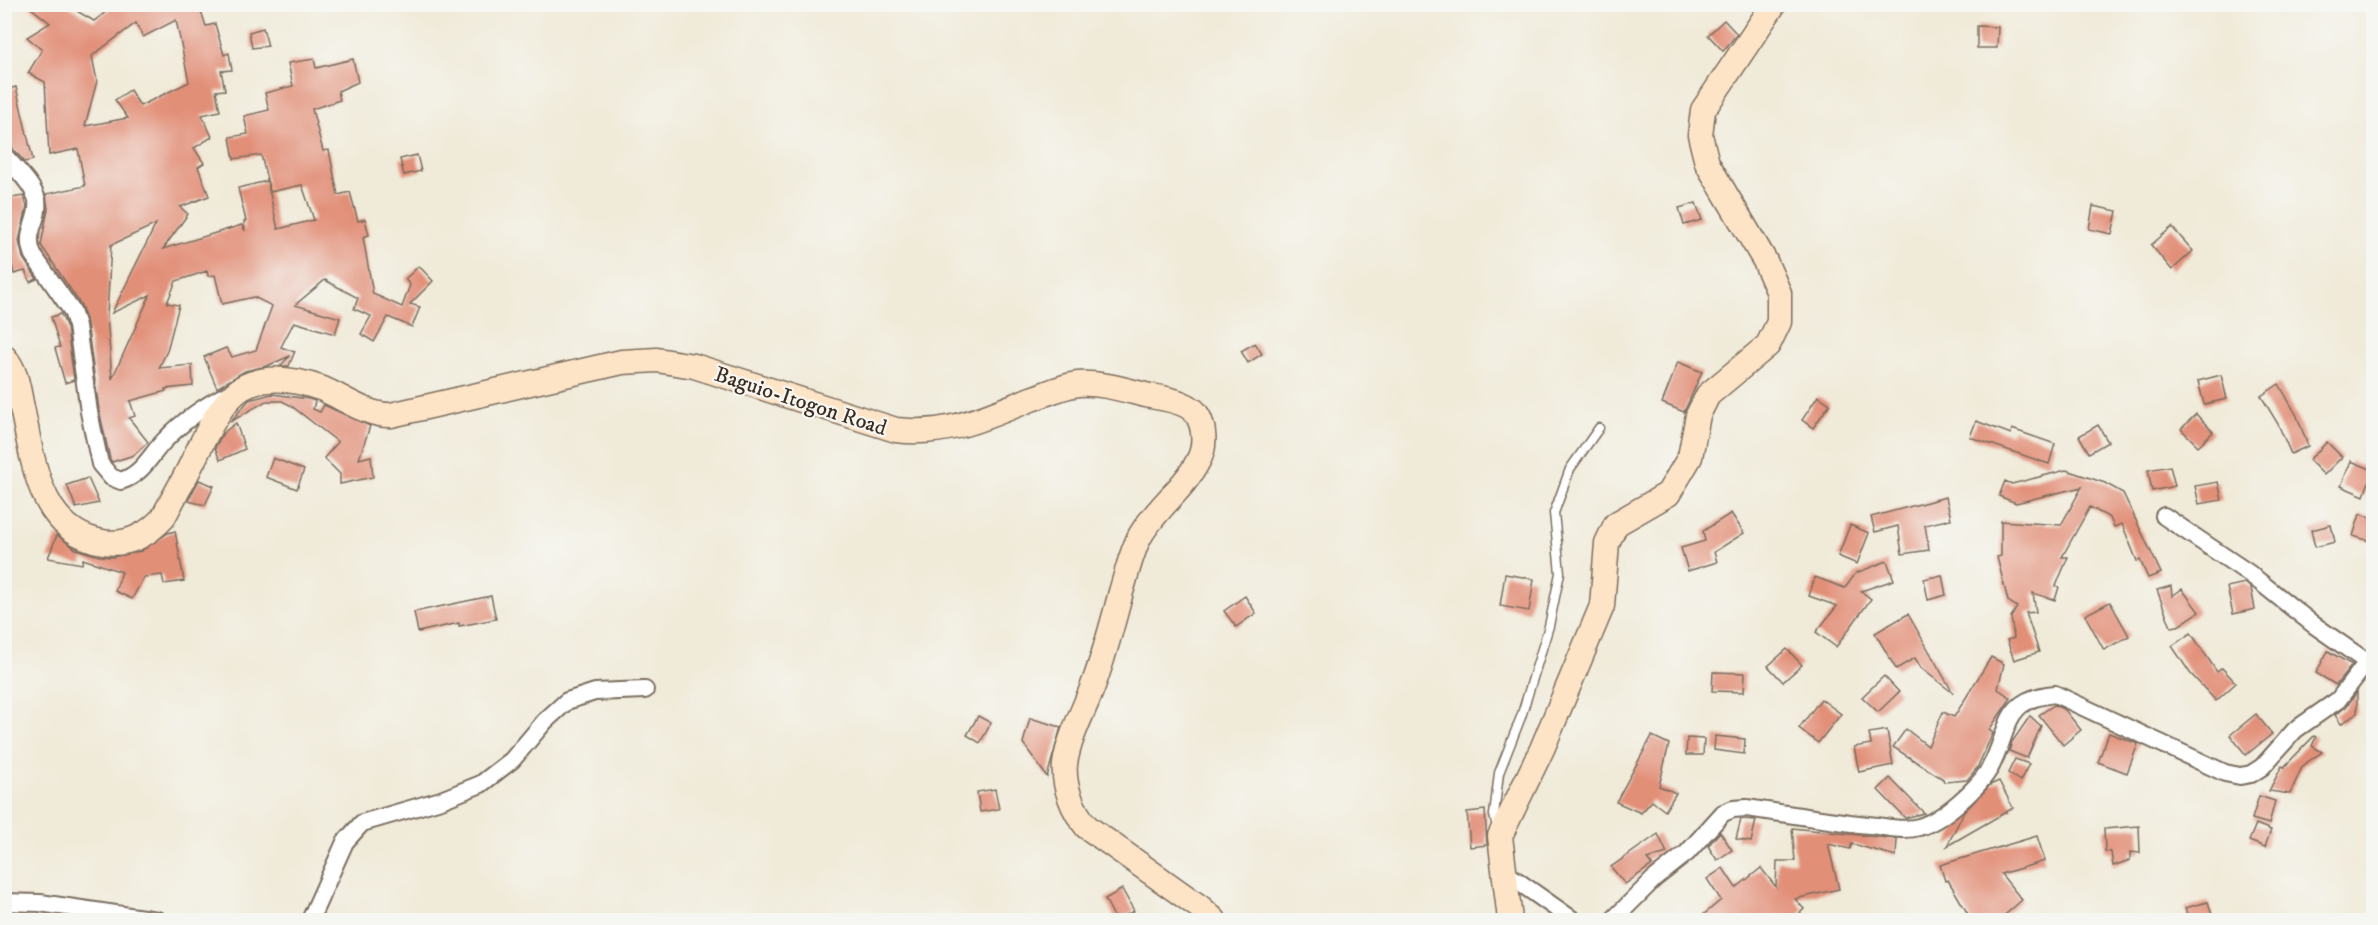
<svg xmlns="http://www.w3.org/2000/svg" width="2378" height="925" viewBox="0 0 2378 925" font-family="'IM FELL DW Pica',serif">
<rect width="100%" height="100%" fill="#f6f6f2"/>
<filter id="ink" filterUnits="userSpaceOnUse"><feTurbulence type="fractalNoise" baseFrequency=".0167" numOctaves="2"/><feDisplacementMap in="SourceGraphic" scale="12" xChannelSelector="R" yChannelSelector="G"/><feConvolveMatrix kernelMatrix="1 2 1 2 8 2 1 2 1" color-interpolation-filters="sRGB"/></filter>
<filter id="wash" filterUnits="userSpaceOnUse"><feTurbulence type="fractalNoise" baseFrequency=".008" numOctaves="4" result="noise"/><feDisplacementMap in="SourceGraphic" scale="24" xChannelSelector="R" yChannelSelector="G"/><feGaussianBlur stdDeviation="1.35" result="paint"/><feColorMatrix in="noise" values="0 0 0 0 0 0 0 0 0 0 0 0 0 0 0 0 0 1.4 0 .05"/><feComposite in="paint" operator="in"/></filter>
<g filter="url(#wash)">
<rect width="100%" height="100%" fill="#f0ead8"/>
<g id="blocks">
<g fill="#e28f78" fill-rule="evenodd">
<path d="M26 4H65L94 21 116 4H207L200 8 206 26 215 24 224 55 229 53 232 70 221 71 225 90 216 91 220 111 202 115 212 137 194 148 204 163 198 167 209 196 180 207 188 214 163 249 242 225 245 231 244 221H246L238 188 267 181 278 229 314 220 302 185 270 192 261 155 234 159 230 137 248 134 244 116 269 110 265 93 293 86 288 63 314 59 316 68 353 59 358 82 338 91 340 100 312 109 323 151 329 150 338 195 350 192 358 221 365 219 369 235 363 237 373 294 402 307 410 285 405 279 419 266 433 281 410 304 420 307 412 327 388 317 374 342 361 334 371 316 354 309 358 298 325 280 295 305 340 318 335 334 294 322 281 347 294 352 295 351 289 366H280L290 356 267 366 245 371 217 388 204 357 226 348 232 357 256 350 272 306 254 297 222 304 215 275 208 276 207 271 176 281 167 303 179 305 167 351 159 368 192 365 193 386 165 389 166 391 130 401 135 416 129 418 148 442 134 455 112 462 110 459 99 410 87 323 81 305 41 245 48 209 46 194 85 186 78 149 49 155 45 82 28 73 42 50 27 37 50 23ZM176 20 189 82 140 106 130 90 115 100 128 118 85 126 97 81 92 56 136 23 143 37ZM156 224 112 313 150 295 112 379 107 315 111 245Z"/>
<path d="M1724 20 1737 34 1723 51 1708 35Z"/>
<path d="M1977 26 1998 27 1997 48H1977Z"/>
<path d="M263 28 268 46 252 48 249 32Z"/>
<path d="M16 87 33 160 25 162 13 149 4 115V90Z"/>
<path d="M417 155 421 171 404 175 400 159Z"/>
<path d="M24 196 27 207 19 241 23 258 37 279 30 282 25 271 14 274 9 254 4 255V199Z"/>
<path d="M1696 203 1702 220 1684 225 1679 208Z"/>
<path d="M2093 206 2117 211 2112 234 2089 229Z"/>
<path d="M2172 227 2193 251 2172 270 2151 245Z"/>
<path d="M61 314 67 328 74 380 65 383 55 348 60 347 51 317Z"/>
<path d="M1255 343 1262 354 1248 363 1241 351Z"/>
<path d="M1678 362 1702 372 1684 412 1662 403Z"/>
<path d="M2221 375 2227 399 2204 404 2198 381Z"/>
<path d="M2279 384 2297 416 2308 446 2291 454 2278 424 2261 396Z"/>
<path d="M272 394 309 399 315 401 313 409 320 412 324 405 370 426 359 459 371 456 373 477 340 484V474L324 458 338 442 290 405 282 401H266L230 422 249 400Z"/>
<path d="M1818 396 1830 404 1813 428 1802 420Z"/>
<path d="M2196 414 2213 432 2198 446 2181 429Z"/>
<path d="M1976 421 2011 434 2012 429 2055 444 2049 464 1970 437Z"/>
<path d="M236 423 245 449 220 460 215 448 223 433Z"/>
<path d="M2098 425 2108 442 2089 453 2079 436Z"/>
<path d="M2327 442 2342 457 2324 475 2309 460Z"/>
<path d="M273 458 304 470 297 489 266 477Z"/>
<path d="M2351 461 2373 470 2364 496 2341 486Z"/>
<path d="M2170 466 2175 486 2152 491 2148 470Z"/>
<path d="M2066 470 2105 483 2123 493 2161 573 2148 578 2140 560 2137 561 2122 524 2114 527 2110 518 2090 507 2062 557H2068L2056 586 2059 587 2055 600 2033 593 2036 612 2026 613 2039 652 2014 660 2007 640 2014 638 2011 617 2017 607 2008 601 1997 557 2001 556V521L2061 525 2082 487 2016 503 1999 496 2005 481 2012 484Z"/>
<path d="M88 478 99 503 76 508 67 485Z"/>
<path d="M199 480 214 486 205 505 188 501Z"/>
<path d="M2218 482 2222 500 2199 504 2195 486Z"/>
<path d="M1946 497 1951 519 1925 525 1929 550 1902 554 1898 526 1875 532 1871 517Z"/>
<path d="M1731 513 1744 533 1714 552 1717 562 1688 571 1681 548 1705 541 1703 531Z"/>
<path d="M2360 514 2373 518V542L2353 536Z"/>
<path d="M1850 525 1869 533 1857 564 1838 556Z"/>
<path d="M2331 525 2335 542 2315 547 2311 530Z"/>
<path d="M175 531 184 581 164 584 162 575 144 577 132 599 115 591 122 572 83 559 82 564 48 558 57 535 76 549 99 556 113 557 141 551 168 533Z"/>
<path d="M1887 561 1894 580 1861 591 1871 599 1836 647 1816 632 1837 606 1809 596 1815 577 1845 588 1856 573Z"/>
<path d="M1505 574 1534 579 1529 611 1500 606Z"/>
<path d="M1942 575 1946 595 1928 600 1924 579Z"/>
<path d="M2245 583 2251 588 2255 609 2233 614 2227 587Z"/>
<path d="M2171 586 2172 596 2182 589 2199 612 2178 626 2171 627 2157 590Z"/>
<path d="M491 596 496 619 459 626V623L418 632 414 612Z"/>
<path d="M1245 596 1256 613 1236 627 1224 611Z"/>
<path d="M2110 602 2129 636 2104 650 2085 615Z"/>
<path d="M1908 614 1953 693 1921 668 1915 658 1896 669 1875 633Z"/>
<path d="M2191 633 2217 672 2222 668 2236 683 2216 701 2190 673 2172 646Z"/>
<path d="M1787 649 1802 665 1783 682 1768 666Z"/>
<path d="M2328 651 2352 665 2336 685 2316 673Z"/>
<path d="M1991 657 2004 664 1998 689 2011 698 1989 730 1993 733 1977 768 1967 780 1944 782 1943 779 1893 747 1906 729 1928 746 1943 712 1954 717Z"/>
<path d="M1713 672 1745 673 1744 692 1712 691Z"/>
<path d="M1884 676 1899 692 1878 712 1862 697Z"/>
<path d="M2357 692V713L2341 724 2335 715 2346 707Z"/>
<path d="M1821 699 1841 714 1818 743 1799 728Z"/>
<path d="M2054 705 2065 710 2081 730 2063 745 2039 715Z"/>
<path d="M2256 714 2272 734 2246 755 2230 735Z"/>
<path d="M978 716 991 723 980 743 967 735Z"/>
<path d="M2030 716 2041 726 2027 758 2009 751 2012 742Z"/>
<path d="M1030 718 1061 727 1047 777 1023 743Z"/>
<path d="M1887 730 1893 765 1859 772 1854 747 1871 744 1869 733Z"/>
<path d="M2109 733 2138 744 2127 773 2098 762Z"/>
<path d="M1652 736 1669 744 1659 786 1676 793 1665 811 1652 801 1641 813 1616 802Z"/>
<path d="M1715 736 1745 739 1744 754 1714 750Z"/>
<path d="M2314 736 2316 737 2312 746 2322 752 2303 765 2290 794 2269 791 2282 766 2284 767Z"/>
<path d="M1687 738 1704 739 1703 755H1686Z"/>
<path d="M2015 759 2029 764 2020 781 2008 773Z"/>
<path d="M1890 778 1924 813 1905 818 1878 790Z"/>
<path d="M1999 781 2013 808 1947 846 1964 812 1990 785Z"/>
<path d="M995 789 999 809 980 812 977 792Z"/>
<path d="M2259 796 2275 801 2269 824 2252 819Z"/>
<path d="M1485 810 1487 845 1470 847 1467 812Z"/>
<path d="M1741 819 1756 820 1751 842 1736 839Z"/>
<path d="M2256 824 2271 830 2265 847 2249 841Z"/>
<path d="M2139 826 2140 853 2130 852V860L2113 866 2111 852 2105 851 2104 829Z"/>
<path d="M1792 828 1897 839 1896 856 1852 844 1850 849 1828 844 1839 889 1795 899 1804 909 1792 921H1696L1721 900 1707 879 1723 868 1736 888 1761 868 1776 887 1777 861H1795Z"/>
<path d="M1720 832 1732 850 1717 860 1708 846Z"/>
<path d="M1658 834 1667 853 1647 859 1652 865 1625 884 1611 867Z"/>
<path d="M2037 836 2045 861 2001 874 2022 900 1998 921H1972L1948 880 1945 881 1940 865Z"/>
<path d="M1122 889 1134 911 1116 920 1105 899Z"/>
<path d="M2208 902 2214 921H2189L2185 908Z"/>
</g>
</g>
</g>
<g filter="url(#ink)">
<use href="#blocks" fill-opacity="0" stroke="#7a6d5f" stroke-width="1.5"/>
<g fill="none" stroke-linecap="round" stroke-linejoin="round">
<defs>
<path id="lane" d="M1497 827 1494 815 1499 773 1521 717 1549 626 1560 573 1554 513 1570 469 1599 428"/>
<g id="street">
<path d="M4 155C14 167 33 184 37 200 40 221 23 232 33 255L72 311 77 326 89 412 100 464 111 477 121 481C143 474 150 455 165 440 184 420 206 405 230 393"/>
<path d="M2164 516 2250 574 2314 625 2367 662"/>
<path d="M1503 871 1573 920"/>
<path d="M4 902 40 903 157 920"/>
<path d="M310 920 345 842 362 823 441 800 481 784 512 760 545 721 567 701 595 692 645 690"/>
<path d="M1613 920 1654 879 1687 853 1723 813 1733 809 1746 808C1790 814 1833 822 1878 826 1890 828 1906 831 1919 827 1942 821 1980 787 1991 766 2011 728 2002 699 2055 694L2225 773 2240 776 2251 774 2262 767 2295 730 2338 700 2367 662 2374 659"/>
</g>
<g id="secondary">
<path d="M4 357C16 370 18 387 21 403 33 456 37 531 103 542 127 546 147 535 163 518 172 500 183 482 191 465 203 441 219 402 242 388 266 374 298 380 323 389 344 398 368 416 391 415L622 362 657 360 694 366 896 430C947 436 984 418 1031 399 1046 394 1062 386 1078 384 1101 382 1128 391 1150 396 1164 398 1187 402 1196 413 1205 426 1206 447 1198 461 1184 489 1156 508 1140 536 1131 553 1127 573 1121 592 1113 622 1105 653 1094 683 1085 709 1069 736 1065 764 1063 786 1073 811 1087 827L1201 908 1214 920"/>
<path d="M1510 920 1500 836 1542 749 1602 606 1607 543 1616 524 1668 494 1690 457 1698 415 1708 395 1768 345 1779 322V293L1765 261 1707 163 1700 135 1703 110 1774 4"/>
</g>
</defs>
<use href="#lane" stroke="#7a6d5f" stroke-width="11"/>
<use href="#street" stroke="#7a6d5f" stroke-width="20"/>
<use href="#secondary" stroke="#7a6d5f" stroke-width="27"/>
<use href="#lane" stroke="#fff" stroke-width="8"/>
<use href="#street" stroke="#fff" stroke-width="16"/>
<use href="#secondary" stroke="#fee4c6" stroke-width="24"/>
</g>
</g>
<g text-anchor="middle" stroke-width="4.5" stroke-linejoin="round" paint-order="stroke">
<g font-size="22" fill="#3b2a1e" stroke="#f6f6f2">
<text transform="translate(801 400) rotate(18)" y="8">Baguio-Itogon Road</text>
</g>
</g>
<rect width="2378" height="925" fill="none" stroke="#f6f6f2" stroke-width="24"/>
</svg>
